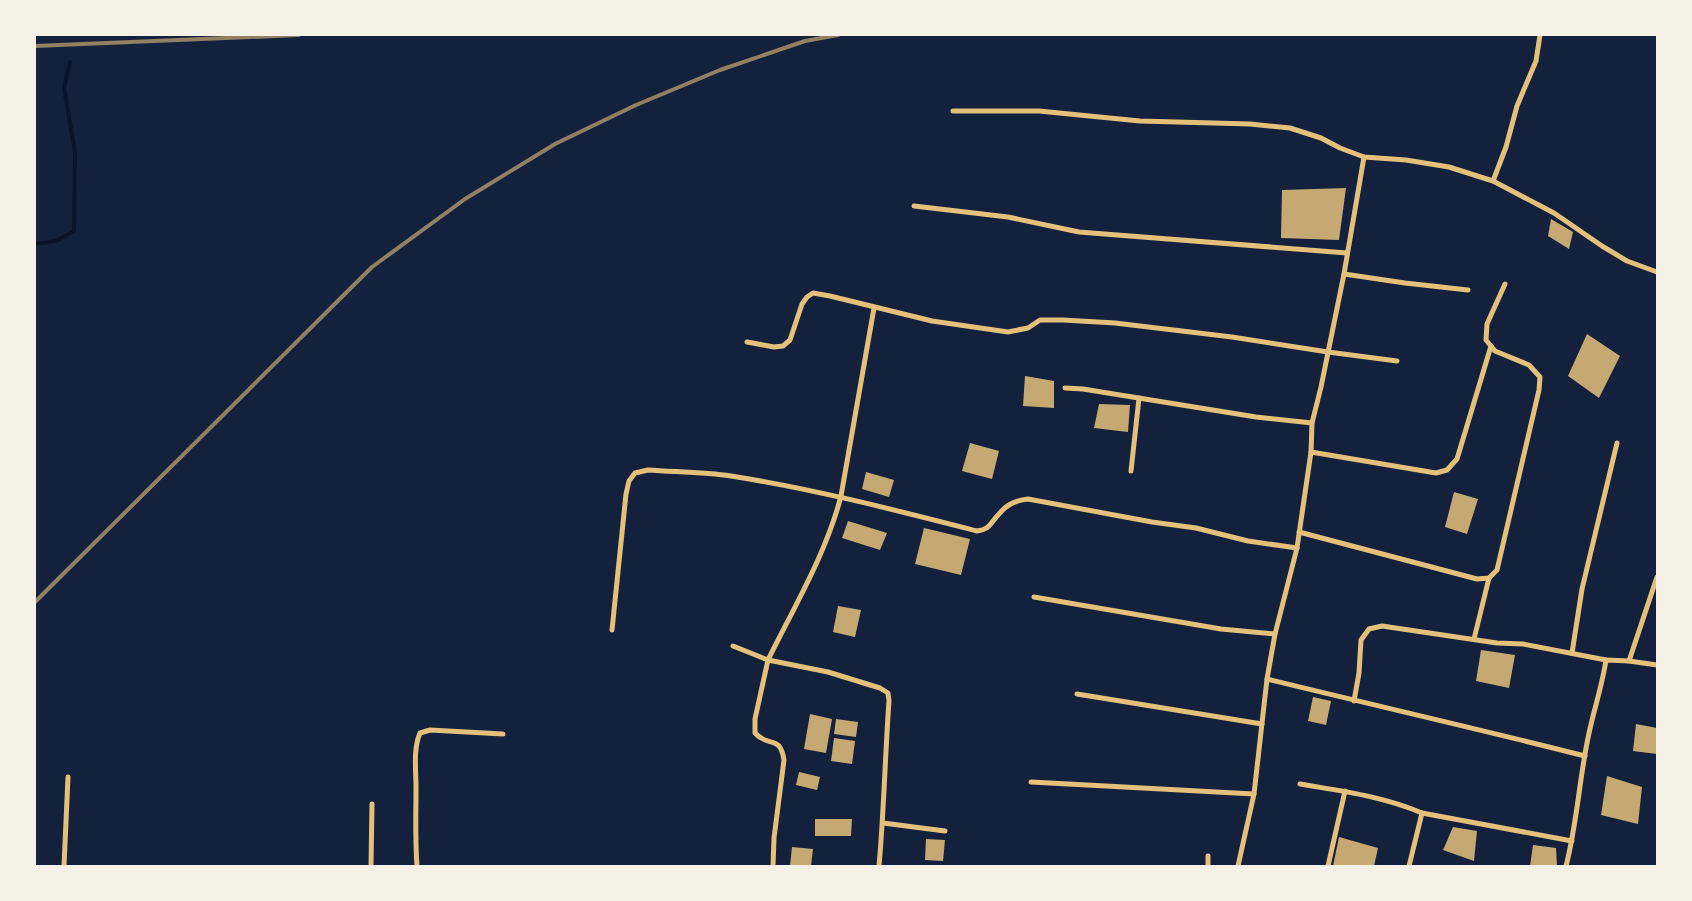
<svg xmlns="http://www.w3.org/2000/svg" width="1692" height="901" viewBox="0 0 1692 901" font-family="Lato,sans-serif">
<rect width="100%" height="100%" fill="#14213d"/>
<g fill="none" stroke-linecap="round" stroke-linejoin="round">
<path stroke="#0b132b" stroke-width="4" d="M35 244 56 241 74 231 75 152 64 88 70 62"/>
</g>
<g fill="#c6a872">
<path d="M1346 188 1339 240 1281 238 1282 190Z"/>
<path d="M1551 219 1573 232 1569 249 1548 236Z"/>
<path d="M1587 334 1620 356 1599 398 1568 376Z"/>
<path d="M1025 376 1054 381V408L1023 406Z"/>
<path d="M1099 404 1130 405 1128 432 1094 428Z"/>
<path d="M970 443 999 451 992 479 962 471Z"/>
<path d="M866 472 894 480 889 497 862 489Z"/>
<path d="M1454 492 1478 499 1467 534 1445 527Z"/>
<path d="M848 521 887 533 880 550 842 538Z"/>
<path d="M924 528 970 539 961 575 915 564Z"/>
<path d="M838 606 861 610 855 637 833 632Z"/>
<path d="M1481 650 1515 655 1509 688 1476 681Z"/>
<path d="M1313 697 1331 701 1326 725 1308 721Z"/>
<path d="M810 714 832 719 826 753 804 749Z"/>
<path d="M836 719 858 722 856 737 834 734Z"/>
<path d="M1636 724 1657 728V754L1633 751Z"/>
<path d="M834 738 855 741 852 764 831 761Z"/>
<path d="M799 772 820 777 817 790 796 785Z"/>
<path d="M1607 776 1642 787 1638 824 1601 815Z"/>
<path d="M815 819H852L851 836H815Z"/>
<path d="M1453 827 1477 831 1474 861 1443 850Z"/>
<path d="M1339 837 1378 848 1374 866H1333Z"/>
<path d="M926 839 945 840 943 861 925 860Z"/>
<path d="M1533 845 1556 848 1557 866H1530Z"/>
<path d="M792 847 813 849 811 866H790Z"/>
</g>
<g fill="none" stroke-linecap="round" stroke-linejoin="round">
<g stroke="#e5c07b" stroke-width="5">
<path d="M953 111H1039L1140 121 1250 124 1290 128 1321 138 1340 148 1364 157 1406 160 1449 167 1493 181 1554 213 1602 246 1627 261 1657 272"/>
<path d="M1493 181 1506 147 1517 106 1536 61 1540 35"/>
<path d="M914 206 1008 217 1079 232 1347 253"/>
<path d="M1344 274 1405 283 1468 290"/>
<path d="M747 342 774 347 783 346 790 340 802 304 807 297 813 293 830 296 932 321 1008 332 1028 328 1040 320H1063L1115 323 1232 337 1328 352 1397 361"/>
<path d="M1065 388 1083 389 1256 417 1312 423"/>
<path d="M1311 452 1436 473 1447 470 1457 459 1491 346"/>
<path d="M1131 471 1139 398"/>
<path d="M1299 532 1477 579 1489 578 1497 570 1539 390 1540 377 1529 365 1495 351 1486 340 1487 324 1505 284"/>
<path d="M1657 577 1629 661 1657 665"/>
<path d="M1034 597 1221 629 1275 634"/>
<path d="M612 630 626 494 629 481 635 473 648 470C675 472 704 472 731 476 814 489 895 510 977 531 991 529 990 523 999 514 1006 505 1017 500 1028 499L1152 522 1196 528 1248 541 1297 548"/>
<path d="M1474 639 1489 578"/>
<path d="M733 646 768 660C794 607 826 554 841 496L874 308"/>
<path d="M1572 653 1582 589 1617 443"/>
<path d="M1267 679C1373 705 1479 729 1585 756"/>
<path d="M1077 694 1262 724"/>
<path d="M1354 701 1359 673 1361 640 1369 629 1382 626 1497 643 1523 644 1606 660"/>
<path d="M1031 782 1254 794"/>
<path d="M1300 784C1341 791 1382 796 1422 813L1409 866"/>
<path d="M1422 813 1572 841"/>
<path d="M883 823 945 831"/>
<path d="M64 866 68 777"/>
<path d="M371 866 372 804"/>
<path d="M417 866C415 840 416 814 416 787 416 770 413 749 420 733L430 730 503 734"/>
<path d="M773 866 774 838 784 760C780 734 768 748 755 733V719L768 660 828 672 880 688 888 693 889 701C885 756 884 811 879 866"/>
<path d="M1208 866V856"/>
<path d="M1238 866 1254 794 1267 679 1275 634 1297 548 1311 452 1312 423 1321 387 1344 274 1364 157"/>
<path d="M1328 866 1345 791"/>
<path d="M1566 866C1577 824 1579 781 1588 738 1593 712 1602 687 1606 660L1629 661"/>
</g>
<g stroke="#918062" stroke-width="4">
<path d="M35 46 299 35"/>
<path d="M35 602 372 267 465 199 555 144 636 105 720 70 805 41 838 35"/>
</g>
</g>
<rect width="1692" height="901" fill="none" stroke="#f6f1e7" stroke-width="72"/>
</svg>
